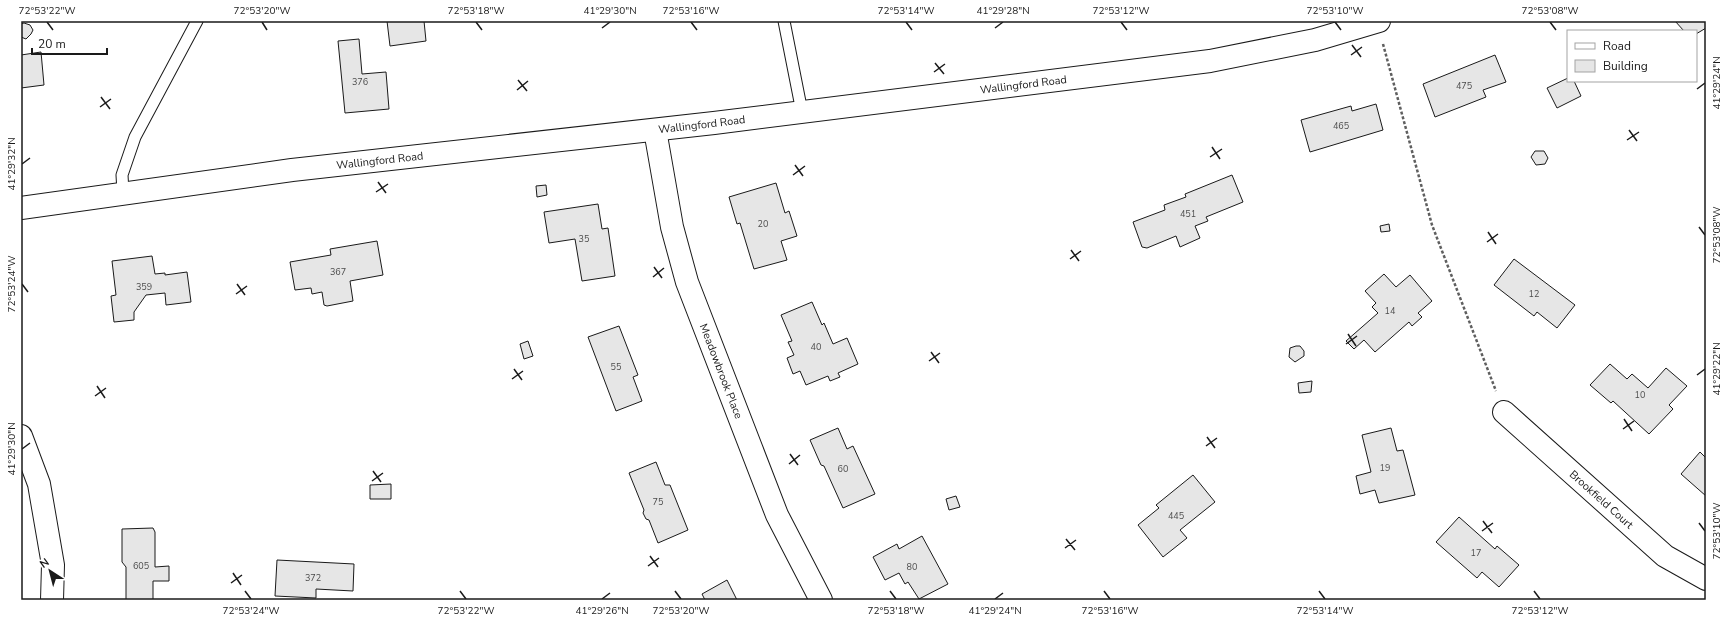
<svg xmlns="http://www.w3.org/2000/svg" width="1727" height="621" viewBox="0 0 1727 621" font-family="'Nunito Sans',sans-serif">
<rect width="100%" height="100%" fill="#fff"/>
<g fill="#e6e6e6" stroke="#1a1a1a">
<path d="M387 21H424L426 41 390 46Z"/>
<path d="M1675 21H1706V28L1696 34V31H1684Z"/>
<path d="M24 23 30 25 33 30 31 34 26 39 21 37V24Z"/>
<path d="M359 39 362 74 386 72 389 109 345 113 338 41Z"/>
<path d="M41 52 44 85 21 88V55Z"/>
<path d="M1495 55 1506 82 1483 90 1486 97 1435 117 1423 84Z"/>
<path d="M1568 78V81H1574L1581 96 1557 108 1547 88Z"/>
<path d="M1376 104 1383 130 1310 152 1301 120 1351 106 1352 111Z"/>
<path d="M1535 151H1544L1548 158 1545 164 1536 165 1531 157Z"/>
<path d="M1232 175 1243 202 1206 217 1208 221 1195 226 1200 238 1180 247 1176 236 1147 248 1142 247 1133 222 1165 210 1164 205 1186 197 1185 194Z"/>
<path d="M776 183 785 213 789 211 797 236 781 241 787 260 754 269 740 223 737 224 729 197Z"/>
<path d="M546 185 547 195 537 197 536 186Z"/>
<path d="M598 204 602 229 608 228 615 276 582 281 575 239 549 243 544 212Z"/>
<path d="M1389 224 1390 231 1381 232 1380 226Z"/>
<path d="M377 241 383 275 350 281 353 301 327 306 324 305 322 292 312 294 311 288 295 290 290 262 331 255 330 249Z"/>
<path d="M152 256 155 274 165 273V275L187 272 191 302 166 305 165 293 146 295 134 312V320L114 322 111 296 116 295 112 261Z"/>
<path d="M1514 259 1575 305 1557 328 1537 312 1534 316 1494 285Z"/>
<path d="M1384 274 1396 287 1410 275 1432 301 1418 313 1422 317 1412 326 1409 322 1375 352 1364 340 1354 349 1346 341 1378 313 1372 307 1376 303 1365 291Z"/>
<path d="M812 302 822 325 824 323 833 344 847 338 858 364 838 373 840 377 830 381 828 376 806 385 800 371 793 374 787 358 794 355 788 342 792 341 781 315Z"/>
<path d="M619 326 638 375 633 377 642 401 616 411 588 337Z"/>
<path d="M528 341 533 356 524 359 520 344Z"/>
<path d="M1296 346H1300L1304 351V356L1295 362 1289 357 1290 348Z"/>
<path d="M1610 364 1627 379 1632 374 1648 388 1666 368 1687 386 1669 405 1673 409 1649 434 1613 401 1611 403 1590 385Z"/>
<path d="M1312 381 1311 392 1299 393 1298 383Z"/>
<path d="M838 428 847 449 853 446 875 494 843 508 824 466 821 465 810 440Z"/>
<path d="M1391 428 1397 451 1403 450 1415 495 1379 503 1375 490 1360 494 1356 476 1371 472 1362 435Z"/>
<path d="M1700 452 1706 458V496L1681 474Z"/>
<path d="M656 462 665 485H670L688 530 658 543 649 520 646 519 643 513 644 510 629 473Z"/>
<path d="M1193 475 1215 502 1180 530 1187 538 1163 557 1138 525 1159 508 1156 505Z"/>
<path d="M391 484V499H370V485Z"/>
<path d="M956 496 960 507 949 510 946 499Z"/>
<path d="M1459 517 1495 549 1497 546 1519 565 1499 587 1482 572 1477 578 1436 542Z"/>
<path d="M153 528 155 532V567L169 566V581H153V600H126V567L122 562V529Z"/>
<path d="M922 536 948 584 919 599 908 582 905 584 899 573 885 580 873 557 897 544 899 549Z"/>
<path d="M277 560 354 564 353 591 316 589V598L275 596Z"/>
<path d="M727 580 737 600H705L702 594Z"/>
</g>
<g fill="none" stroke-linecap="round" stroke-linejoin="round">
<defs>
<g id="service">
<path d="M784 21 802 112"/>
<path d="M123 192 122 175 135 137 197 21"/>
</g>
<g id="minor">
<path id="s1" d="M655 130 672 227 687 282 777 515 821 600"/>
<path id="s2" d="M1504 412 1665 556 1706 579"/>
<path d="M21 436 39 484 53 565 52 600"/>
</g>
<g id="tertiary">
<path id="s3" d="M21 208 292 170 714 123 1210 61 1315 40 1379 21"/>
</g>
</defs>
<use href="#service" stroke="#1a1a1a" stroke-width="13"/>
<use href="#minor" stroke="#1a1a1a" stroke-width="24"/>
<use href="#tertiary" stroke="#1a1a1a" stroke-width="24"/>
<path stroke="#5f5f5f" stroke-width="2.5" stroke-dasharray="3 2" stroke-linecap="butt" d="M1383 44 1432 225 1496 391"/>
<use href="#service" stroke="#fff" stroke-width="11"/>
<use href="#minor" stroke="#fff" stroke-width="22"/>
<use href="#tertiary" stroke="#fff" stroke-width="22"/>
</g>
<path fill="none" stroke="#1a1a1a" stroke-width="1.5" d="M47 22 53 30M262 22 267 30M476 22 482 30M691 22 697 30M906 22 912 30M1121 22 1127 30M1335 22 1341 30M1550 22 1556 30M602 28 610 22M995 28 1003 22M1352 45 1361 57M1351 55 1362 47M935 63 944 74M934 72 945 64M518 80 527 91M1697 89 1705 83M517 90 528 81M101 97 110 109M100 107 111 99M1629 130 1637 141M1627 140 1639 132M1212 147 1220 159M1210 157 1222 149M22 164 30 158M795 165 803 176M793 175 805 166M378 182 386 193M376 192 388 184M1699 227 1705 235M1488 232 1496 244M1487 242 1498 234M1071 250 1079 261M1070 259 1081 251M654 267 662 278M653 277 664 268M22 284 28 292M237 284 245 295M236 294 247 286M1348 334 1356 346M1346 344 1357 336M931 352 939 363M929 361 940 353M514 369 522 380M1697 375 1705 369M512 379 523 371M97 386 105 398M95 396 106 388M1624 419 1632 431M1623 429 1634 421M1207 437 1215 448M1206 446 1217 438M22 449 30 443M790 454 798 465M789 464 800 455M373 471 381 482M372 481 383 473M1483 521 1492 533M1699 523 1705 531M1482 531 1493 523M1066 539 1075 550M1065 548 1076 540M650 556 658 567M648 566 659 558M233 573 241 585M231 583 242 575M245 591 251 599M460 591 466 599M675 591 681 599M890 591 896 599M1104 591 1110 599M1319 591 1325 599M1534 591 1540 599M602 599 610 593M995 599 1003 593"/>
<g text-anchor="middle" stroke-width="3" stroke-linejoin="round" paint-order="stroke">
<g font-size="9" fill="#4d4d4d">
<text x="360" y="85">376</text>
<text x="1464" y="89">475</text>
<text x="1341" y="129">465</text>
<text x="1188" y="217">451</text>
<text x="763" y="227">20</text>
<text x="584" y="242">35</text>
<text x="338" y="275">367</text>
<text x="144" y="290">359</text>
<text x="1534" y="297">12</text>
<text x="1390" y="314">14</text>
<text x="816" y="350">40</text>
<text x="616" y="370">55</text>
<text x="1640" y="398">10</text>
<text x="1385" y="471">19</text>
<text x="843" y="472">60</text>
<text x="658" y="505">75</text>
<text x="1176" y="519">445</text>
<text x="1476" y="556">17</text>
<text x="141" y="569">605</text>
<text x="912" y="570">80</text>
<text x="313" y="581">372</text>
</g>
<g font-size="11" fill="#1a1a1a" stroke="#fff">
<text dy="4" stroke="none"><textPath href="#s3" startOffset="1010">Wallingford Road</textPath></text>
<text dy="4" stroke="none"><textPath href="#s3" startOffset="686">Wallingford Road</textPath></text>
<text dy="4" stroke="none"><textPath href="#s3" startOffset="362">Wallingford Road</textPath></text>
<text dy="4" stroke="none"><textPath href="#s1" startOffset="251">Meadowbrook Place</textPath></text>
<text dy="4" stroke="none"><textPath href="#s2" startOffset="131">Brookfield Court</textPath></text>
</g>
</g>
<rect width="1727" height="621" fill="none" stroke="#ffffff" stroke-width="44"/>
<rect x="1567" y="30" width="130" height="52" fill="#ffffff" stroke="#a3a3a3"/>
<rect x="1575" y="43" width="20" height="6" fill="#ffffff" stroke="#a3a3a3"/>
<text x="1603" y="50" font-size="12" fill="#1a1a1a">Road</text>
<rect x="1575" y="60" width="20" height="12" fill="#e6e6e6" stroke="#a3a3a3"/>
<text x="1603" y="70" font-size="12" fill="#1a1a1a">Building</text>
<g transform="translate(50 571) rotate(324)" stroke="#ffffff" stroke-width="3" paint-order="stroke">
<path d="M0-3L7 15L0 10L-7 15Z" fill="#1a1a1a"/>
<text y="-6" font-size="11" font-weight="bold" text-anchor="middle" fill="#1a1a1a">N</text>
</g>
<path d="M32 48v6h75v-6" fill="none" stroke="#1a1a1a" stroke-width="2"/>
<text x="38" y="48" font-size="12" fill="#1a1a1a" stroke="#ffffff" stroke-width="3" paint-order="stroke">20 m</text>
<rect x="22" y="22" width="1683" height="577" fill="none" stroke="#1a1a1a" stroke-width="1.5"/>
<g font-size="10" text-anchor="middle" fill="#1a1a1a">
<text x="47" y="14">72°53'22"W</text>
<text x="262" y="14">72°53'20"W</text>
<text x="476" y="14">72°53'18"W</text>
<text x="610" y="14">41°29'30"N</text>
<text x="691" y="14">72°53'16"W</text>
<text x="906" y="14">72°53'14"W</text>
<text x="1003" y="14">41°29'28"N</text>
<text x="1121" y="14">72°53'12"W</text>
<text x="1335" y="14">72°53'10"W</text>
<text x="1550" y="14">72°53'08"W</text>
<text transform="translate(1716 83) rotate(-90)" y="4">41°29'24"N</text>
<text transform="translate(11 164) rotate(-90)" y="4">41°29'32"N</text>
<text transform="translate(1716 235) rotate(-90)" y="4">72°53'08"W</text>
<text transform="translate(11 284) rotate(-90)" y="4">72°53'24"W</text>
<text transform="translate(1716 369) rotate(-90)" y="4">41°29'22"N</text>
<text transform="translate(11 449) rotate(-90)" y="4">41°29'30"N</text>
<text transform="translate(1716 531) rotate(-90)" y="4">72°53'10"W</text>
<text x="251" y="614">72°53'24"W</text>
<text x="466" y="614">72°53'22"W</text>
<text x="602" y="614">41°29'26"N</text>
<text x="681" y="614">72°53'20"W</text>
<text x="896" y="614">72°53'18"W</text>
<text x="995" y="614">41°29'24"N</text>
<text x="1110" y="614">72°53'16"W</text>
<text x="1325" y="614">72°53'14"W</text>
<text x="1540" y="614">72°53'12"W</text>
</g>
</svg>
